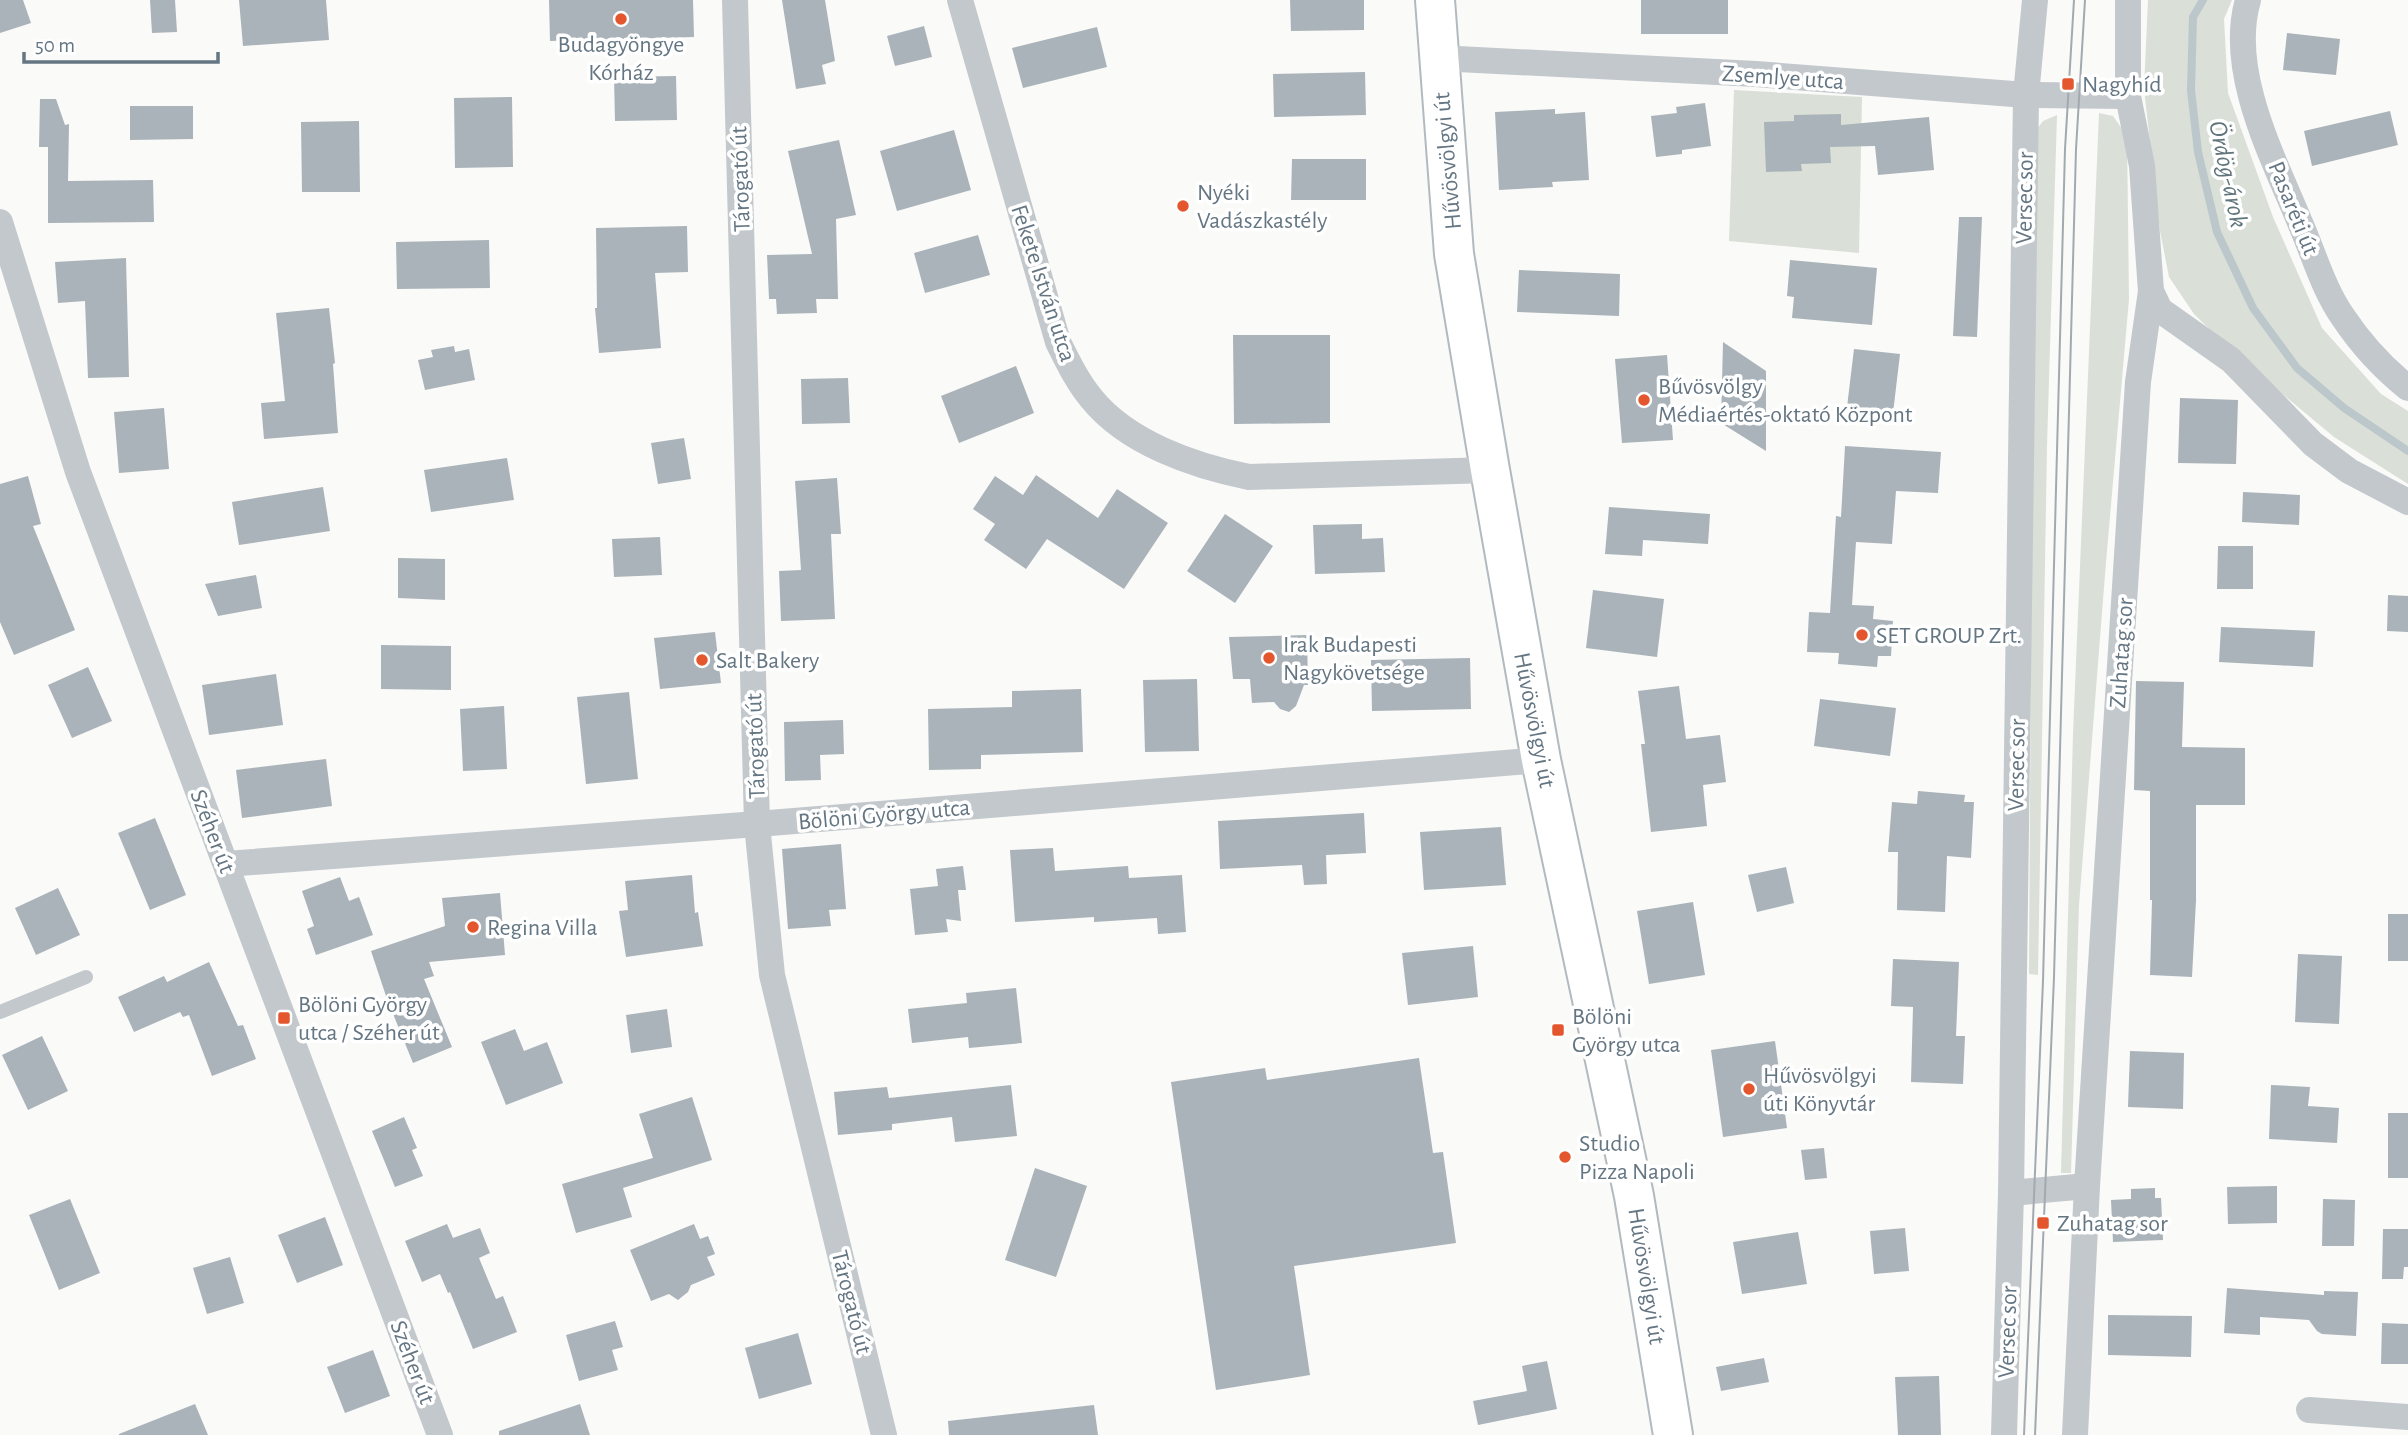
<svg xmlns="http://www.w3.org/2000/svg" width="2408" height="1435" viewBox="0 0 2408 1435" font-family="'Alegreya Sans',sans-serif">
<rect width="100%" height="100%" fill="#fafaf8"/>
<g fill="#dadfd7">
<path d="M2148 0H2232L2224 19 2228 93 2273 217 2322 328 2381 394 2408 411V484L2334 437 2239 358 2194 314 2169 277 2160 231 2144 89Z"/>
<path d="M1734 90 1862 97 1859 253 1729 241Z"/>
<path d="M2099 113 2113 116 2127 136 2129 299 2106 562 2079 905 2071 1173H2061L2073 734Z"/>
<path d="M2057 115 2047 446 2038 975 2029 974 2034 133 2043 121Z"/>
</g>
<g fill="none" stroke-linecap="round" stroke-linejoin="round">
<path stroke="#bbc7cb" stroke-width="8" d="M2203 0 2193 17 2191 90 2198 152 2217 232 2253 308 2297 368 2344 408 2408 451"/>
</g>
<g fill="#aab3b9">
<path d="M0 0H23L31 23 0 33Z"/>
<path d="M150 0H175L177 32 152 33Z"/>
<path d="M239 0H326L329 40 243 46Z"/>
<path d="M549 0H693L694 37 550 41Z"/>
<path d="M782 0H825L835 61 822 65 826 84 796 89Z"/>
<path d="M1290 0H1364V30L1291 31Z"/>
<rect x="1641" y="0" width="87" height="34"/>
<path d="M924 26 932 57 895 66 887 36Z"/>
<path d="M1097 27 1107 67 1023 88 1012 48Z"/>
<path d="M2287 33 2340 39 2336 75 2283 70Z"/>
<path d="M1365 72 1366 115 1274 117 1273 74Z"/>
<path d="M676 76 677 120 615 121 614 77Z"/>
<path d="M512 97 513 167 455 168 454 98Z"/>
<path d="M40 99H56L65 125 69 124 68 181 153 180 154 222 48 223V147H39Z"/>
<path d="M1705 103 1711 146 1682 150V154L1656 157 1651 116 1677 113 1676 107Z"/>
<path d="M130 106H193V139L130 140Z"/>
<path d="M1555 109V114L1585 112 1589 180 1552 182 1553 187 1499 190 1495 112Z"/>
<path d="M2390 111 2398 145 2312 166 2304 131Z"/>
<path d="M1841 114V125L1929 117 1934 170 1878 175 1875 146 1830 147 1831 163 1801 164 1802 171 1766 172 1764 122 1794 121V115Z"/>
<path d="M359 121 360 192H302L301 122Z"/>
<path d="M954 130 971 190 897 211 880 151Z"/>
<path d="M839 140 856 215 836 219 838 299H816L817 313 777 314 776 299H769L767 255 812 254 788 151Z"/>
<path d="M1292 159H1366V200H1291Z"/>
<path d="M1959 217H1982L1977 337 1953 336Z"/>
<path d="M687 226 688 272 655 273 661 348 599 353 595 308H597L596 228Z"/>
<path d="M978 235 990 275 925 293 914 253Z"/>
<path d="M489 240 490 288 397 289 396 242Z"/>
<path d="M126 258 129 377 88 378 85 301 58 303 55 262Z"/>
<path d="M1790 260 1877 268 1872 325 1792 318 1794 297 1787 296Z"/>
<path d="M1519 270 1620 274 1619 316 1517 312Z"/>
<path d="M329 308 335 363 333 364 338 433 264 439 261 403 285 401 276 313Z"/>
<path d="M1233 335H1330V423L1234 424Z"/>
<path d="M1723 342 1766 371V451L1721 423Z"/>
<path d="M454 346 455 352 469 349 475 380 425 390 418 360 433 357 431 350Z"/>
<path d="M1854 349 1900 354 1893 413 1847 407Z"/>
<path d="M1667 355 1673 440 1622 443 1615 359Z"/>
<path d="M1016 366 1034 413 959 443 941 396Z"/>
<path d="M848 378 850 423 802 424 801 379Z"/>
<path d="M2180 398 2238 400 2236 464 2178 463Z"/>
<path d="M164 408 169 469 119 473 114 412Z"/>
<path d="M684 438 691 479 658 484 651 443Z"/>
<path d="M1845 446 1941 452 1938 493 1896 491 1892 544 1856 542 1852 605 1874 606 1873 619 1893 621 1891 656H1878L1877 667 1838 664 1839 653 1807 652 1809 612 1830 613 1836 516 1841 517Z"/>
<path d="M507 458 514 500 431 512 424 470Z"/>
<path d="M1036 475 1098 518 1117 489 1168 523 1124 589 1047 539 1026 569 984 540 995 524 973 509 995 476 1023 495Z"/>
<path d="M28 476 41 524 33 526 75 630 14 655 0 622V484Z"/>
<path d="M837 478 841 534H831L835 619 781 621 779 571 801 570 795 481Z"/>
<path d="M323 487 330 531 239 545 232 502Z"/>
<path d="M2243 492 2300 495 2299 525 2242 522Z"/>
<path d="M1609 507 1710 514 1708 544 1643 540 1642 556 1605 554Z"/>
<path d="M1225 514 1273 546 1235 603 1187 571Z"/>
<path d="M1362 524V539L1383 538 1385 572 1315 574 1313 525Z"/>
<path d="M660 537 662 575 614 577 612 539Z"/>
<path d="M2218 546H2253V589H2217Z"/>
<path d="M398 558 445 559V600L398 598Z"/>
<path d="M256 575 262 608 218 616 205 584Z"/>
<path d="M1593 590 1664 599 1657 657 1586 648Z"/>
<path d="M2388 595 2408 596V632L2387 631Z"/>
<path d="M2221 627 2315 631 2313 667 2219 662Z"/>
<path d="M715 632 721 683 660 689 654 638Z"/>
<path d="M1307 635 1308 685H1304L1296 706 1289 712 1280 709 1274 702 1252 703 1250 679H1233L1229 637Z"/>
<path d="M381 645 451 646V690L381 689Z"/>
<path d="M1470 658 1471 709 1372 711 1371 660Z"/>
<path d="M88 667 112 721 72 738 48 685Z"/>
<path d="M276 674 283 725 209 735 202 685Z"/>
<path d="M1197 679 1199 751 1145 752 1143 680Z"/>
<path d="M2136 681 2184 682 2182 747 2245 748V805H2196V900L2192 977 2150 975 2152 900H2150V791L2134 790Z"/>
<path d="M1679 686 1686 739 1720 735 1726 782 1703 785 1707 826 1651 832 1641 744H1645L1638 691Z"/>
<path d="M1081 689 1083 752 981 755V769L929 770 928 709 1012 707V691Z"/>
<path d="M629 692 638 779 586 784 577 697Z"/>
<path d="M1820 699 1896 708 1890 756 1814 746Z"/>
<path d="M504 706 507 769 463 771 460 709Z"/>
<path d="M843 720 844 754 820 755 821 780 785 781 784 722Z"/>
<path d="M326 759 332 806 242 818 236 770Z"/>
<path d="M1918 791 1965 795 1964 802H1974L1971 858 1947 856 1945 912 1897 910 1898 852H1888L1892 802 1917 804Z"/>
<path d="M1364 813 1366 853 1326 855 1327 884 1304 885 1302 865 1220 869 1218 821Z"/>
<path d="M155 818 186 895 150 910 118 833Z"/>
<path d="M1501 827 1506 885 1424 890 1420 832Z"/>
<path d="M841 844 846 909 829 910 831 926 788 929 782 849Z"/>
<path d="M1053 848 1055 871 1128 866 1129 878 1182 875 1186 932 1158 934 1157 918 1094 922V917L1015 922 1010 850Z"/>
<path d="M963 866 966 890H958L961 921 946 919 948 932 915 935 910 889 938 886 936 869Z"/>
<path d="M1786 867 1794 903 1757 912 1748 875Z"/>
<path d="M692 875 695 913 698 912 703 946 626 957 619 911 628 910 625 881Z"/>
<path d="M340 877 349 901 359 897 373 935 316 955 307 929 314 926 302 891Z"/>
<path d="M58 888 80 935 36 955 15 908Z"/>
<path d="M500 893 505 955 429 962 434 976 424 979 452 1047 413 1063 387 999 371 951 445 926 442 898Z"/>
<path d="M1693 902 1705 975 1649 984 1637 911Z"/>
<rect x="2388" y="914" width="20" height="47"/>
<path d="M1473 946 1478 997 1408 1005 1402 953Z"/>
<path d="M2298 954 2342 956 2339 1024 2295 1022Z"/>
<path d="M1893 959 1959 962 1956 1036H1965L1963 1084 1911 1082 1913 1007 1891 1006Z"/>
<path d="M209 962 238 1026 243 1025 256 1059 212 1076 189 1015 183 1017 180 1012 134 1032 118 997 164 976 167 982Z"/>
<path d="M1016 988 1022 1043 969 1048 968 1037 912 1043 908 1009 967 1003 966 993Z"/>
<path d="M667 1009 672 1047 631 1053 626 1015Z"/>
<path d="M515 1029 524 1051 547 1042 563 1083 506 1105 481 1042Z"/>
<path d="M42 1036 68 1091 28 1110 2 1055Z"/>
<path d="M1775 1041 1787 1128 1723 1137 1711 1050Z"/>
<path d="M2130 1051 2184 1053 2183 1109 2128 1107Z"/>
<path d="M1419 1058 1433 1153 1443 1152 1456 1243 1294 1266 1310 1375 1216 1390 1171 1082 1265 1068 1267 1080Z"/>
<path d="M1011 1085 1017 1136 955 1142 952 1117 892 1124V1130L838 1135 834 1092 887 1087 889 1098Z"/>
<path d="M2271 1085 2310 1087 2308 1106 2339 1108 2337 1143 2269 1139Z"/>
<path d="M692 1097 712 1160 623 1188 632 1217 576 1233 562 1184 653 1158 639 1114Z"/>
<rect x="2388" y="1113" width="20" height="65"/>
<path d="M404 1117 417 1148 412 1150 423 1176 395 1187 372 1131Z"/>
<path d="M1824 1148 1827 1178 1805 1180 1801 1150Z"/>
<path d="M1035 1168 1087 1186 1056 1277 1005 1260Z"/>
<path d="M2277 1186V1223L2228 1224 2227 1187Z"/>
<path d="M2155 1188V1198H2161L2163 1240 2113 1242 2111 1200 2131 1199V1189Z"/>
<path d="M70 1199 100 1273 59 1290 29 1215Z"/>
<path d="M2323 1199 2355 1200 2354 1246H2322Z"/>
<path d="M325 1217 343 1265 297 1283 278 1235Z"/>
<path d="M447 1224 453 1238 480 1228 490 1253 479 1258 496 1299 503 1296 517 1332 473 1349 450 1292 448 1293 440 1274 422 1282 405 1241Z"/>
<path d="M694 1224 700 1239 708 1236 715 1254 707 1257 715 1275 691 1285 688 1292 678 1300 669 1294 651 1301 630 1250Z"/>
<path d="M1905 1228 1909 1271 1874 1274 1870 1231Z"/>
<path d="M2383 1229H2408V1267H2404L2403 1279H2382Z"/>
<path d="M1798 1232 1807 1284 1742 1294 1733 1242Z"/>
<path d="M230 1257 244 1303 207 1314 193 1268Z"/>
<path d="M2227 1288 2324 1295V1291L2358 1292 2356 1336 2322 1334 2317 1331 2309 1320 2260 1317V1335L2224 1333Z"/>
<path d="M2108 1315 2192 1316 2191 1357 2108 1355Z"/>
<path d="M615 1321 623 1347 612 1350 618 1370 579 1381 566 1335Z"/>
<path d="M2382 1323 2408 1324V1364H2381Z"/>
<path d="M798 1333 812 1384 759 1399 745 1348Z"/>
<path d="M373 1350 390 1396 345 1413 327 1367Z"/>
<path d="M1764 1358 1769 1382 1721 1391 1716 1367Z"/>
<path d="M1547 1361 1557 1409 1478 1425 1473 1401 1527 1391 1522 1366Z"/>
<path d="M1939 1376 1941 1435H1898L1895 1377Z"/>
<path d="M195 1404 208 1435H119V1434Z"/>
<path d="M580 1404 590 1435H499V1431Z"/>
<path d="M1094 1405 1098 1435H949L948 1421Z"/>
</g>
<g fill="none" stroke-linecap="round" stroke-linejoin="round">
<defs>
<path id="secondary" d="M1435 0 1454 254 1490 470 1541 760 1634 1196 1673 1435"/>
</defs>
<use href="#secondary" stroke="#b3babf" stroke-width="42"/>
<path stroke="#c3c8cc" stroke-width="14" d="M0 1012 86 977"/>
<g stroke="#c3c8cc" stroke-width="26">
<path d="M735 0 757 824 772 975 884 1435"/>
<path d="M960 0 1058 342C1068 362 1077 381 1091 398 1127 443 1194 466 1249 477L1490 470"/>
<path d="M2248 0C2227 72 2274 159 2301 225 2314 255 2324 290 2343 317 2361 344 2383 368 2408 388"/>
<path d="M1438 58 1756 74 2026 95 2128 96"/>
<path d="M0 222 78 472 440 1435"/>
<path d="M2151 291 2160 310 2231 360 2313 444 2349 471 2408 502"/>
<path d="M226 864 757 824 1541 760"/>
<path d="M2011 1193 2087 1186"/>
<path d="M2309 1410 2408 1417"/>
<path d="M2004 1435 2011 1193 2026 95 2035 0"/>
<path d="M2075 1435 2087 1186 2138 382 2151 291 2142 166 2128 96V0"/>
</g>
<use href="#secondary" stroke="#fff" stroke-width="38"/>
<g stroke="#a2aab0" stroke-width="2">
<path d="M2024 1435 2043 981 2065 149 2074 0"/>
<path d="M2035 1435 2054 977 2076 149 2085 0"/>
</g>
</g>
<g fill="#e4572e" stroke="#fff" stroke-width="2.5">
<circle cx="621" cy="19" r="7"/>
<rect x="2061" y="77" width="14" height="14" rx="3.5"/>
<circle cx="1183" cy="206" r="7"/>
<circle cx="1644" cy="400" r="7"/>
<circle cx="1862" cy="635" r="7"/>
<circle cx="1269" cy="658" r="7"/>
<circle cx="702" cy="660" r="7"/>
<circle cx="473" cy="927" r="7"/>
<rect x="277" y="1011" width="14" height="14" rx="3.5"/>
<rect x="1551" y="1023" width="14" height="14" rx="3.5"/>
<circle cx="1749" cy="1089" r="7"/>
<circle cx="1565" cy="1157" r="7"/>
<rect x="2036" y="1216" width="14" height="14" rx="3.5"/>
</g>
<g text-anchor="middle" stroke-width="7" stroke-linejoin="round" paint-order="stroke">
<g font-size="24" fill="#657683" stroke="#fff" text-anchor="start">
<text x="621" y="52" text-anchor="middle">Budagyöngye<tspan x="621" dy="28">Kórház</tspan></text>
<text x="2082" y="92">Nagyhíd</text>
<text x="1197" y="200">Nyéki<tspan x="1197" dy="28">Vadászkastély</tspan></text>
<text x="1658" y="394">Bűvösvölgy<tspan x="1658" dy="28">Médiaértés-oktató Központ</tspan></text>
<text x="1876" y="643">SET GROUP Zrt.</text>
<text x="1283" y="652">Irak Budapesti<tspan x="1283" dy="28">Nagykövetsége</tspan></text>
<text x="716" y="668">Salt Bakery</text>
<text x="487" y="935">Regina Villa</text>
<text x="298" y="1012">Bölöni György<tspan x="298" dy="28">utca / Széher út</tspan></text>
<text x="1572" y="1024">Bölöni<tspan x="1572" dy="28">György utca</tspan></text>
<text x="1763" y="1083">Hűvösvölgyi<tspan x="1763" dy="28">úti Könyvtár</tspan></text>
<text x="1579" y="1151">Studio<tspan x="1579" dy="28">Pizza Napoli</tspan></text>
<text x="2057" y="1231">Zuhatag sor</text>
</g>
<g font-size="24" fill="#657683" stroke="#fff">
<text transform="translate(1783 77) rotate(4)" y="8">Zsemlye utca</text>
<text transform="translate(1447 161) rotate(-95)" y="8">Hűvösvölgyi út</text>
<text transform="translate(740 179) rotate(-92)" y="8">Tárogató út</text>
<text transform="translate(2024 198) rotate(-89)" y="8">Versec sor</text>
<text transform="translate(2294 208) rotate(68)" y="8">Pasaréti út</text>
<text transform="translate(1044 283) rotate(72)" y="8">Fekete István utca</text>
<text transform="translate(2121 653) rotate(-86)" y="8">Zuhatag sor</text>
<text transform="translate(1535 720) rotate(79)" y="8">Hűvösvölgyi út</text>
<text transform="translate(755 746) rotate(-92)" y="8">Tárogató út</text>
<text transform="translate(2016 765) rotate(-89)" y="8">Versec sor</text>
<text transform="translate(884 814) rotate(-5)" y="8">Bölöni György utca</text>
<text transform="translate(213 831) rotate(69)" y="8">Széher út</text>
<text transform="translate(1647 1276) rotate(81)" y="8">Hűvösvölgyi út</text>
<text transform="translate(852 1302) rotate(76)" y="8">Tárogató út</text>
<text transform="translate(2007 1332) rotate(-88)" y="8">Versec sor</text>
<text transform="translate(413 1362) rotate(69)" y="8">Széher út</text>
</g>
<g font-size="26" font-style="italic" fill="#60757c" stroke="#fff">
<text transform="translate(2229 174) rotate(78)" y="9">Ördög-árok</text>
</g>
</g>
<path d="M24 52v10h194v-10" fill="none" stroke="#657683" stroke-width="3.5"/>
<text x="35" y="52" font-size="21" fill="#657683" stroke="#ffffff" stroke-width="5" paint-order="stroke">50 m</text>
</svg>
